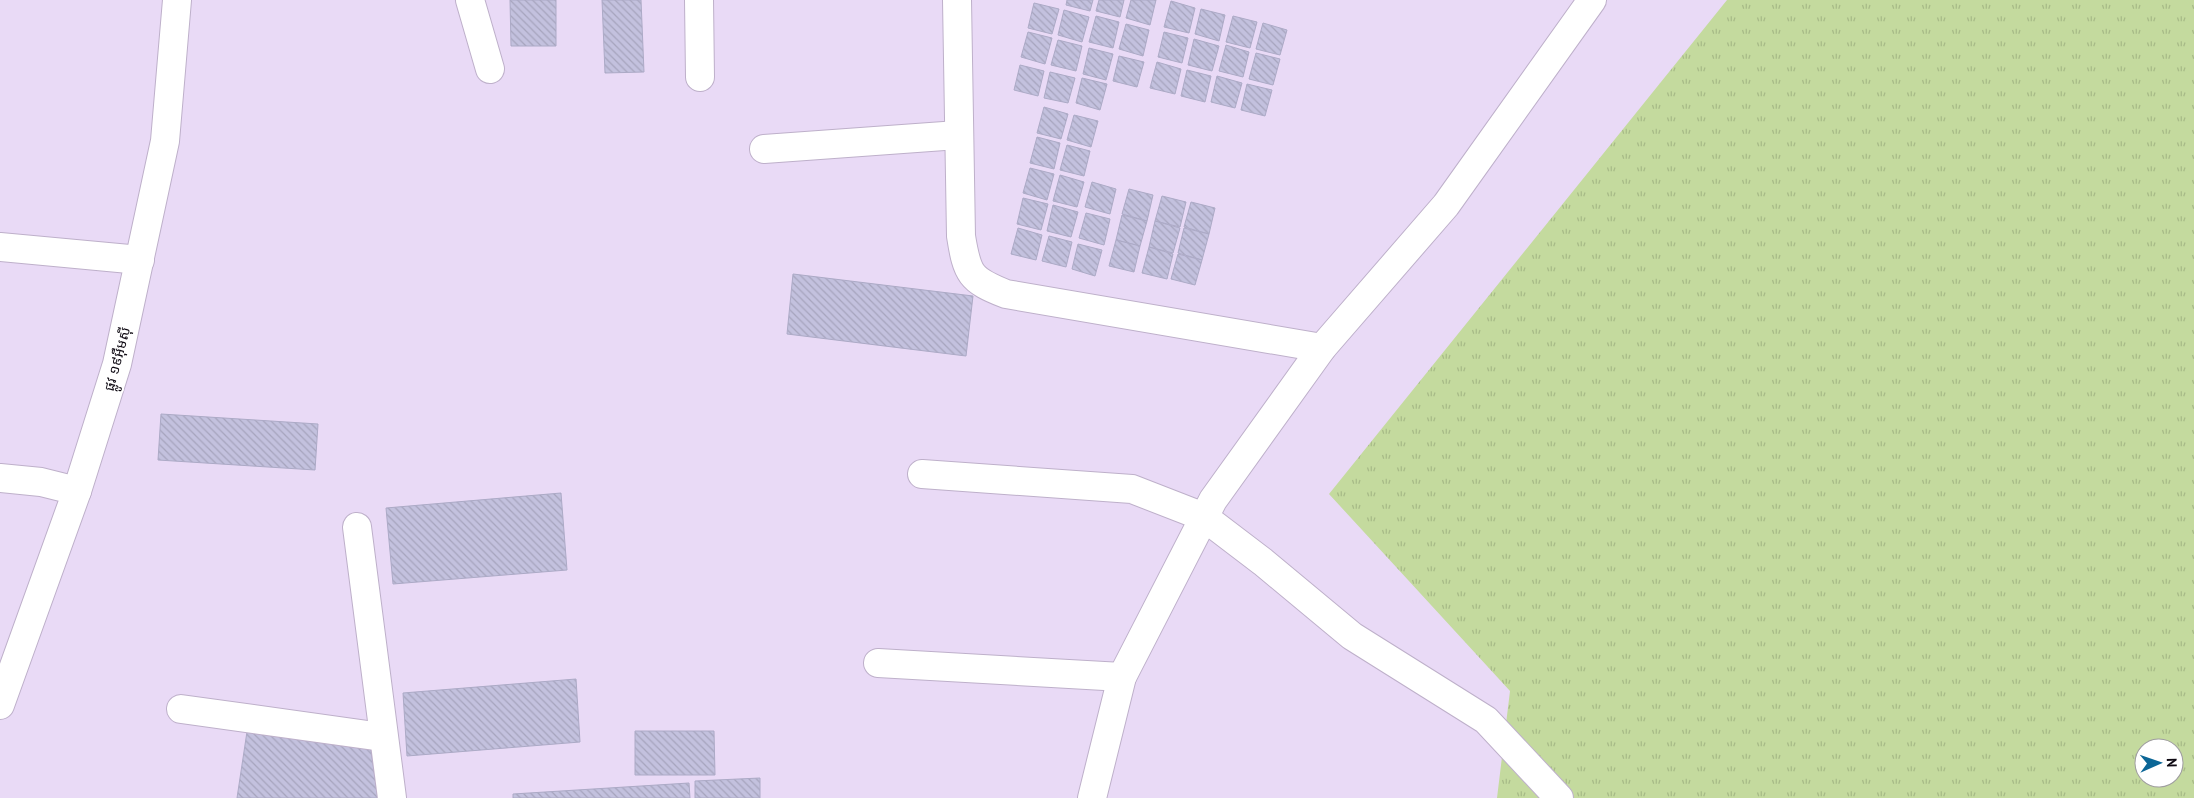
<svg xmlns="http://www.w3.org/2000/svg" width="2194" height="798" viewBox="0 0 2194 798" font-family="'PT Sans','Noto Sans Khmer',sans-serif">
<defs>
<pattern id="grass-tufts" width="24" height="20" patternUnits="userSpaceOnUse" patternTransform="scale(1.25)"><rect width="24" height="20" fill="#c4da9e"/><path d="M3 7l-1-3M5 7V3M7 7l1-3M15 17l-1-3M17 17v-4M19 17l1-3" fill="none" stroke="#a7ba87"/></pattern>
<pattern id="building-back-hatch" width="6" height="6" patternUnits="userSpaceOnUse" patternTransform="scale(1.25)"><rect width="6" height="6" fill="#c3c1de"/><path d="M-1 5l2 2M0 0l6 6M5-1l2 2" fill="none" stroke="#a6a4bd"/></pattern>
</defs>
<rect width="100%" height="100%" fill="#e9daf6"/>
<path fill="url(#grass-tufts)" fill-rule="evenodd" d="M1727 0H2194V798H1497L1510 691 1329 494ZM2144 748H2174V778H2144Z"/>
<g fill="url(#building-back-hatch)" stroke="#acaac6">
<path d="M510 0H556V46H511Z"/>
<path d="M602 0H641L644 72 605 73Z"/>
<path d="M1067 0H1093L1090 11 1066 5Z"/>
<path d="M1099 0H1124L1120 17 1096 11Z"/>
<path d="M1131 0H1156L1150 25 1126 18Z"/>
<path d="M1171 1 1195 8 1189 33 1164 27Z"/>
<path d="M1034 3 1059 9 1052 34 1028 28Z"/>
<path d="M1201 9 1225 15 1219 41 1195 34Z"/>
<path d="M1064 10 1089 17 1082 42 1058 35Z"/>
<path d="M1096 16 1119 22 1113 48 1089 42Z"/>
<path d="M1233 16 1257 22 1250 48 1226 42Z"/>
<path d="M1263 23 1287 30 1280 55 1256 49Z"/>
<path d="M1126 24 1149 30 1143 56 1119 49Z"/>
<path d="M1028 32 1052 38 1045 64 1021 57Z"/>
<path d="M1164 32 1188 38 1182 63 1158 57Z"/>
<path d="M1194 39 1219 46 1212 71 1188 65Z"/>
<path d="M1058 40 1082 46 1076 71 1051 65Z"/>
<path d="M1226 45 1249 52 1243 77 1219 71Z"/>
<path d="M1089 48 1113 54 1106 80 1083 74Z"/>
<path d="M1256 53 1280 59 1273 85 1249 79Z"/>
<path d="M1119 56 1144 62 1137 87 1113 81Z"/>
<path d="M1157 62 1181 69 1175 94 1150 88Z"/>
<path d="M1020 65 1044 71 1038 96 1014 90Z"/>
<path d="M1187 70 1211 76 1205 102 1181 96Z"/>
<path d="M1050 72 1075 78 1068 103 1044 98Z"/>
<path d="M1217 76 1242 83 1235 108 1211 102Z"/>
<path d="M1082 78 1107 84 1100 110 1076 103Z"/>
<path d="M1247 84 1272 90 1265 116 1241 110Z"/>
<path d="M1044 107 1068 114 1061 139 1037 133Z"/>
<path d="M1074 115 1098 121 1091 147 1067 140Z"/>
<path d="M1037 137 1060 143 1054 169 1030 163Z"/>
<path d="M1067 145 1090 151 1084 176 1060 170Z"/>
<path d="M1030 168 1054 174 1047 200 1023 193Z"/>
<path d="M1060 175 1084 182 1077 207 1053 201Z"/>
<path d="M1092 182 1116 189 1110 214 1085 207Z"/>
<path d="M1129 189 1153 195 1147 221 1122 214Z"/>
<path d="M1162 196 1186 202 1180 227 1155 221Z"/>
<path d="M1023 198 1048 204 1041 230 1017 224Z"/>
<path d="M1191 202 1215 208 1209 234 1184 227Z"/>
<path d="M1053 205 1078 212 1071 237 1047 231Z"/>
<path d="M1086 213 1110 219 1104 245 1079 238Z"/>
<path d="M1122 215 1147 221 1140 246 1116 240Z"/>
<path d="M1155 221 1180 228 1173 253 1149 247Z"/>
<path d="M1018 228 1042 235 1036 260 1011 254Z"/>
<path d="M1184 228 1209 234 1202 260 1178 253Z"/>
<path d="M1049 236 1072 242 1066 267 1042 261Z"/>
<path d="M1116 240 1140 246 1134 272 1109 266Z"/>
<path d="M1078 244 1102 250 1095 276 1072 269Z"/>
<path d="M1149 247 1173 254 1167 279 1142 273Z"/>
<path d="M1178 254 1202 260 1195 285 1171 279Z"/>
<path d="M793 274 973 296 966 356 787 334Z"/>
<path d="M161 414 318 424 315 470 158 460Z"/>
<path d="M561 493 567 570 393 584 386 508Z"/>
<path d="M576 679 580 742 407 756 403 693Z"/>
<path d="M248 725 370 744 378 798H237Z"/>
<path d="M635 731H714L715 775H635Z"/>
<path d="M760 778V798H695V781Z"/>
<path d="M689 783 690 798H513V794Z"/>
</g>
<g fill="none" stroke-linecap="round" stroke-linejoin="round">
<defs>
<g id="minor">
<path d="M470 0 490 69"/>
<path d="M699 0 700 77"/>
<path d="M957 0 961 236C967 274 970 280 1006 294L1322 348"/>
<path d="M764 149 958 135"/>
<path d="M0 247 140 260"/>
<path d="M922 474 1132 489 1204 517 1263 562 1352 636 1486 720 1559 798"/>
<path d="M0 478 41 482 77 491"/>
<path d="M357 527 392 798"/>
<path d="M878 663 1122 677"/>
<path d="M0 705 77 491 117 364 165 141 177 0"/>
<path d="M181 709 382 737"/>
<path d="M1092 798 1122 677 1213 500 1322 348 1446 205 1592 0"/>
</g>
</defs>
<use href="#minor" stroke="#beb0ca" stroke-width="30"/>
<use href="#minor" stroke="#fff" stroke-width="28"/>
</g>
<g text-anchor="middle" stroke-width="4" stroke-linejoin="round" paint-order="stroke">
<g font-size="14" fill="#0e0912" stroke="#fff">
<text transform="translate(117 359) rotate(-75)" y="5">ផ្លូវ ១៩អ៊ឹមស៊ី</text>
</g>
</g>
<g transform="translate(2159 763) rotate(88)"><circle r="24" fill="#ffffff" stroke="#9f9da0"/>
<path d="M0-4L9 19L0 12L-9 19Z" fill="#0b6696"/>
<text y="-8" font-size="14" font-weight="bold" text-anchor="middle" fill="#0e0912">N</text>
</g>
</svg>
